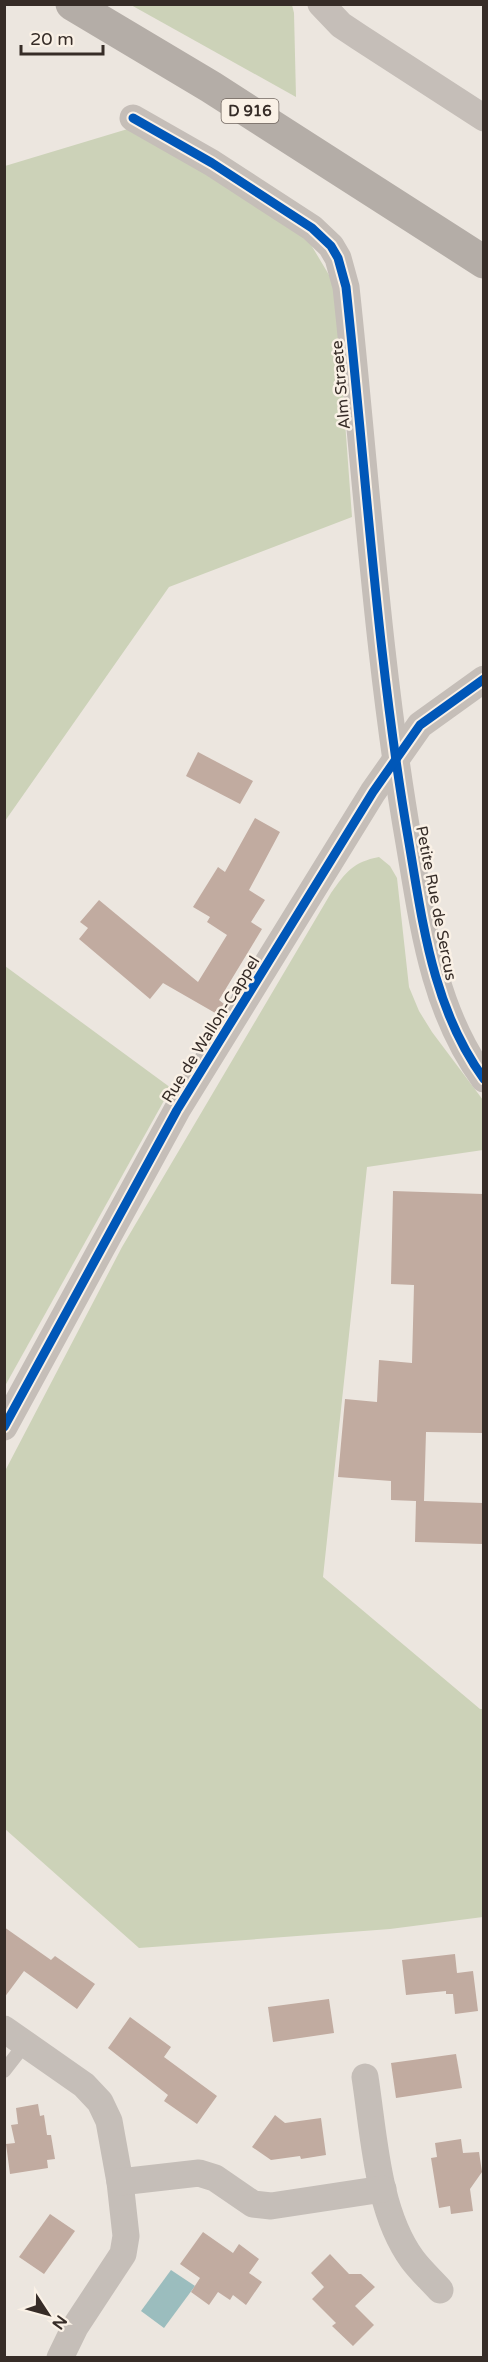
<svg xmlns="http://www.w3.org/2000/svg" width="488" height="2362" viewBox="0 0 488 2362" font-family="'Varela Round',sans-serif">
<rect width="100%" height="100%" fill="#ece6df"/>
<g fill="#ccd2b8">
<path d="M131 5H292L294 13 296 97Z"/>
<path d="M131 128 301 228 335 285 352 517 169 587 5 821V166Z"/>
<path d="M379 857 390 866 397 878 409 987 419 1011 432 1032 483 1100V1150L367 1167 323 1577 480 1709H483V1917L390 1929 139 1948 5 1829V1471L122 1247 331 893C346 872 353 862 379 857Z"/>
<path d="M5 966 171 1088 5 1386Z"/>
</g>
<path fill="#9bbdbe" d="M171 2270 195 2286 164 2328 141 2311Z"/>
<g fill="#c1aba0">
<path d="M198 752 253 781 240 804 186 776Z"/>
<path d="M255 818 280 832 249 890 265 900 251 922 262 929 219 1000 224 1004 217 1014 163 983 150 999 79 939 88 928 80 922 99 900 198 982 227 935 207 922 210 917 193 907 218 867 225 872Z"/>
<path d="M393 1191 483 1194V1433L426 1432 424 1501 483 1503V1544L415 1542 416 1501 391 1500V1481L338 1477 345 1399 377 1402 379 1360 412 1363 414 1285 391 1284Z"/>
<path d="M4 1927 51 1960 55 1956 95 1984 77 2009 24 1971 4 1998Z"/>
<path d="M455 1954 457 1973 473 1971 478 2011 455 2014 453 1994H446V1991L406 1995 402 1960Z"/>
<path d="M329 1999 334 2033 273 2042 268 2007Z"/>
<path d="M130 2017 171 2047 164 2057 217 2096 197 2124 164 2101 168 2095 108 2048Z"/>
<path d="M456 2054 462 2088 396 2098 391 2063Z"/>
<path d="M38 2104 40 2116 44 2115 47 2135H51L55 2159 47 2160 48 2168 10 2174 6 2144 15 2143 11 2125 18 2124 16 2108Z"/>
<path d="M275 2115 285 2123 321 2118 326 2155 301 2159 300 2156 271 2160 252 2147Z"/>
<path d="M461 2139 463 2153 479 2152 482 2172 470 2189 473 2211 451 2214 450 2206 439 2208 431 2158 437 2157 435 2143Z"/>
<path d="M50 2214 75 2231 44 2274 19 2257Z"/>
<path d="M203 2232 233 2253 239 2244 259 2259 249 2273 262 2282 246 2305 233 2295 230 2300 218 2292 209 2305 191 2292 200 2278 180 2264Z"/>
<path d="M330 2254 349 2274H361L375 2287 355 2306 374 2325 353 2346 332 2326 336 2323 312 2299 324 2287 311 2273Z"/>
</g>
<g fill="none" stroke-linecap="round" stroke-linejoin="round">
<path stroke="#c5beb8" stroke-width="14" d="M4 2071 25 2044"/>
<g stroke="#c5beb8" stroke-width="27">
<path d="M321 4 341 25 359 37 484 118"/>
<path d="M133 118 212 163 312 228 331 246 338 258 346 287C366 472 377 659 409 843 423 925 433 1009 484 1079"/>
<path d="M4 1427 177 1110 373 792 420 725 484 679"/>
<path d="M4 2029 84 2085 100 2102 109 2121 120 2182 126 2236 123 2254 75 2327 60 2358"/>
<path d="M365 2077C374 2135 377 2211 412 2259 420 2270 431 2280 440 2290"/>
<path d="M120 2182 199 2173 215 2178 253 2204 271 2206 383 2189"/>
</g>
<path stroke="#b4ada7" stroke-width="33" d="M72 4 211 87 484 262"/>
<defs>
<g id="cycleway">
<path d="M133 118 212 163 312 228 331 246 338 258 346 287C366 472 377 659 409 843 423 925 433 1009 484 1079"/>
<path d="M4 1427 177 1110 373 792 420 725 484 679"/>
</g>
</defs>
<use href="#cycleway" stroke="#faf1e6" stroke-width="13"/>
<use href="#cycleway" stroke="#0057b8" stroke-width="9"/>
</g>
<g text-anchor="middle" stroke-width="5" stroke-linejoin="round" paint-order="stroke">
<rect fill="#faf1e6" stroke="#716760" stroke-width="1.5" x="221.5" y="99" width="57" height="24" rx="4.5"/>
<g font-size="15" font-weight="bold" fill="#362c27">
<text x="250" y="116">D 916</text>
</g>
<g font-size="16" fill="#362c27" stroke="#faf1e6">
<text transform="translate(340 385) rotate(-95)" y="6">Alm Straete</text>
<text transform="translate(437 903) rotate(79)" y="6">Petite Rue de Sercus</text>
<text transform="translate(210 1029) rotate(-58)" y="6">Rue de Wallon-Cappel</text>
</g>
</g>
<rect width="488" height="2362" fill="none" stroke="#362c27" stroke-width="12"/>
<g transform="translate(48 2314) rotate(126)" stroke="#faf1e6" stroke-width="4.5" paint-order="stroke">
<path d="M0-4.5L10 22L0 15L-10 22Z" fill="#362c27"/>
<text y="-9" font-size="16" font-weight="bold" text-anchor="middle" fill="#362c27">N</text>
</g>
<path d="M21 45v9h82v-9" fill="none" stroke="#362c27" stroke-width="3"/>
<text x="30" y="45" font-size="18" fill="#362c27" stroke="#faf1e6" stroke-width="4.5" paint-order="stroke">20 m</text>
</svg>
